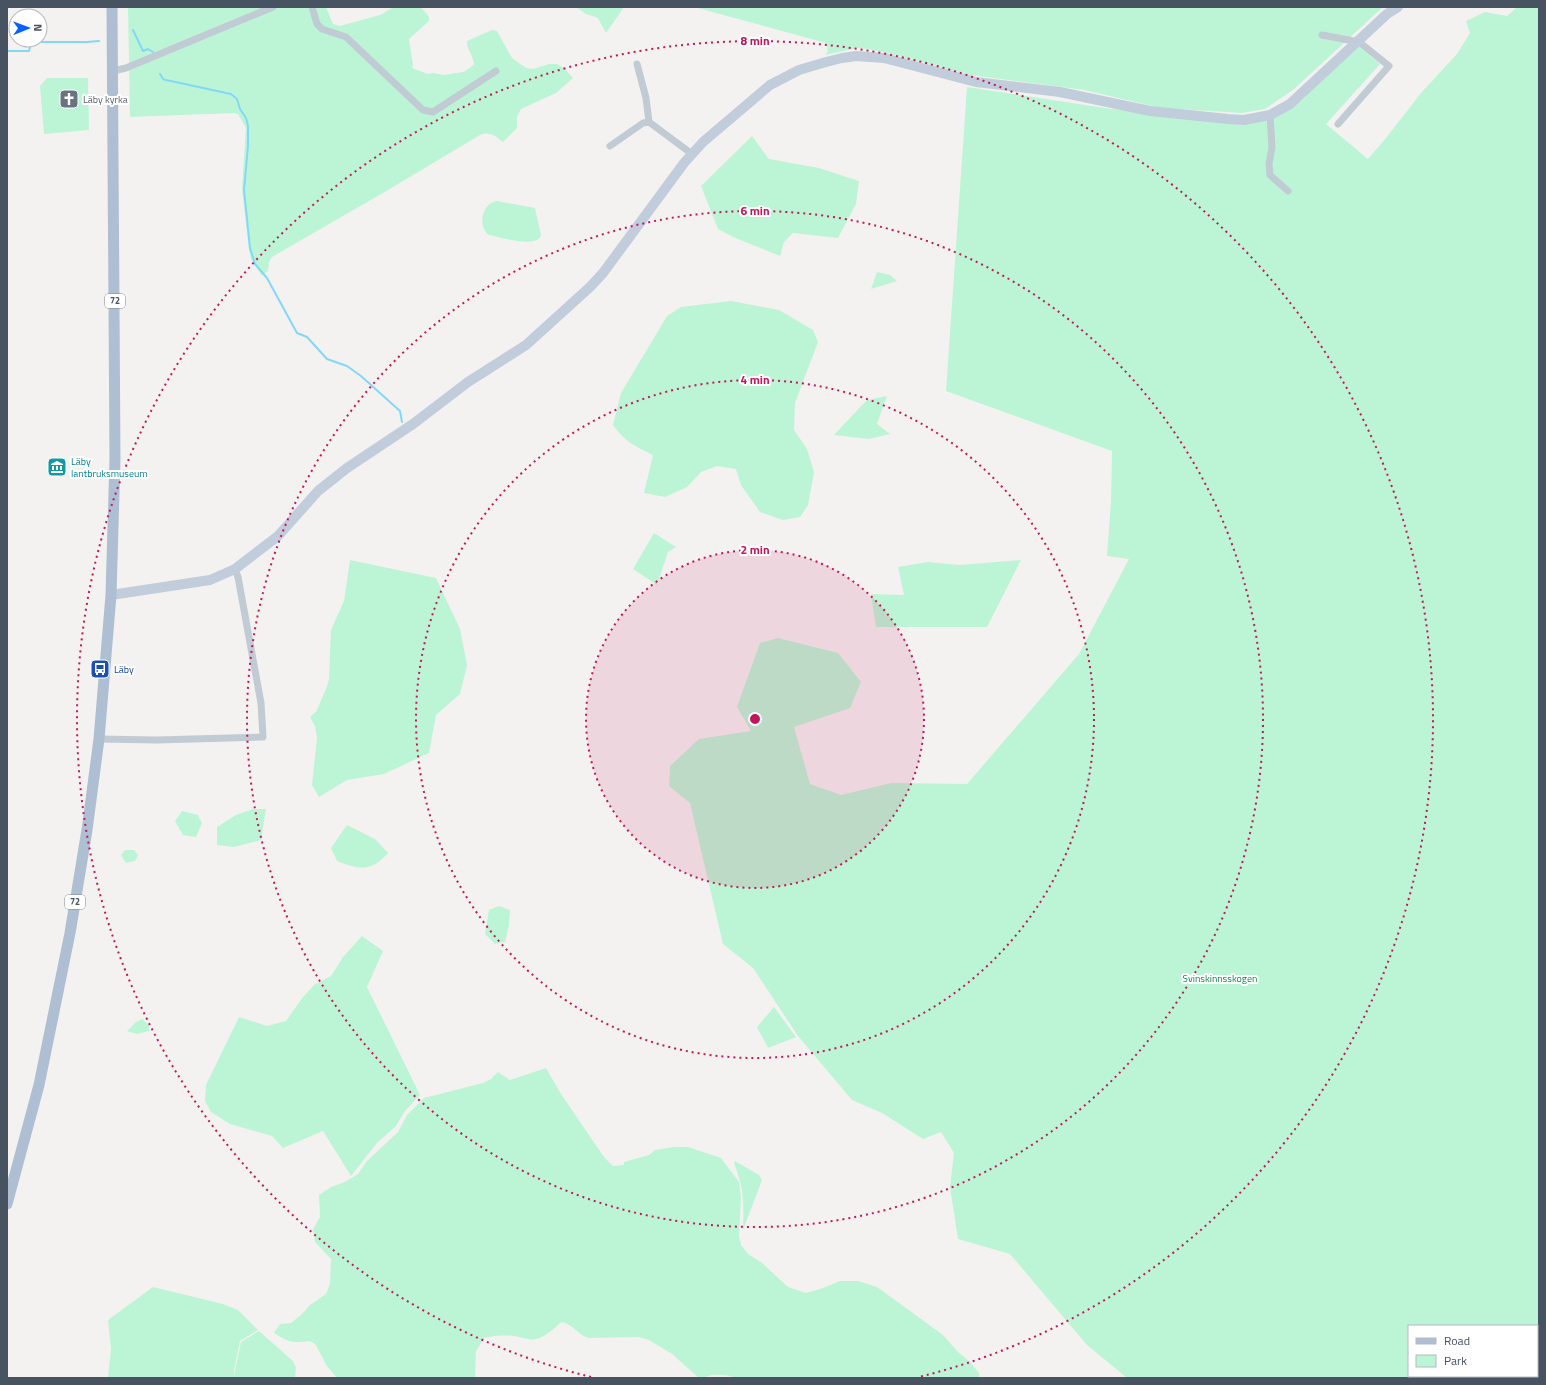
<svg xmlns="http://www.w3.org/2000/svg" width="1546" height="1385" viewBox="0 0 1546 1385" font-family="'Titillium Web',sans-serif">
<rect width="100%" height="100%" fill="#f4f1f1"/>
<g fill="#bcf5d5" fill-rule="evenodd">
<path d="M128 7H326L333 24 340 26 380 15 394 7H421L429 17V21L409 39 413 65 412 68 428 74 433 73 444 75 463 72 470 68 474 64C473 54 466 49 467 41L492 30 497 31 512 58 526 68 533 69 549 64H557L564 68 573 78 556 93 521 109 517 117V128L503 142C495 136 490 131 480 135L388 190 272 257 269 262 268 271 262 276 251 259 249 250 242 189 246 128 238 114 234 113 130 117Z"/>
<path d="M576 7H624L606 33 598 18 586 14Z"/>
<path d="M694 7H1383L1293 90 1265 109 1242 113 1161 108 1084 90 970 75 883 52 867 49 857 48 825 55 828 51 826 43Z"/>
<path d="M1517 7H1539V1378H1127L1087 1345 1010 1254 958 1239 950 1187 954 1153 941 1132 923 1139 882 1113 852 1100 798 1036 753 968 723 944 690 803 669 786 670 766 699 739 751 731 737 707 760 643 778 638 838 653 861 682 850 708 794 727 810 784 841 795 891 783 967 784 1079 654 1129 559 1107 556 1111 502 1112 451 946 391 967 87 1112 109 1170 115 1277 116 1302 100 1358 46 1380 64 1326 124 1368 159 1386 138 1421 93 1457 54 1470 33 1466 21 1485 12 1507 16ZM1409 1326H1537V1376H1409Z"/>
<path d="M47 78H88L89 130 44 134 40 86Z"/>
<path d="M752 136 769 159 819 168 859 181 856 204 838 238 793 233 784 242 780 256 733 237 718 229 701 186Z"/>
<path d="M497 201 535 208 541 235C537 249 500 237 489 235 477 226 482 203 497 201Z"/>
<path d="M877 272 890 275 897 281 871 289Z"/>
<path d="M731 301 779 310 813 330 818 342 795 403 794 430 807 449 814 472 808 505 800 517 783 520 760 512 741 485 736 469 717 466 701 472 687 487 665 497 644 493 653 455C635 446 626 443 613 425L621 393 667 316 681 307Z"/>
<path d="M887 396 877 424 890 434 869 439 834 435 867 400Z"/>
<path d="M654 533 676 547 668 552 657 585 633 569Z"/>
<path d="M350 560 436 578 460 629 467 665 460 694 436 715 429 753 384 774 347 780 319 797 312 785 317 738 315 726 310 717 316 712 326 689 329 680 331 630 344 601Z"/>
<path d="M1021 560 987 627H876L871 594 904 595 898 567 928 562 959 565Z"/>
<path d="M253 809H266L261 840 234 847 217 845V827L236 815Z"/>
<path d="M182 811 198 815 202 823 196 837 183 835 175 821Z"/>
<path d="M347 825 375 839 388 853C371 872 360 870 337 861L331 848Z"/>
<path d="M125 850H134L138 855 135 861 126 863 121 855Z"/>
<path d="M499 906 510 910 509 925 505 942 495 944 485 934 489 910Z"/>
<path d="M362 936 383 951 367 987 420 1095 405 1111 396 1126 377 1143 351 1176 323 1131 283 1148 272 1136 230 1124 211 1112 205 1101 206 1085 239 1017 267 1026 286 1021 303 997 314 985 331 976 343 957Z"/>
<path d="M774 1007 796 1037 768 1048 757 1027Z"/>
<path d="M142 1019 149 1025V1031L137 1034 127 1031 136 1022Z"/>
<path d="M546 1068 561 1094 604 1157 613 1166 624 1165V1162L649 1155 655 1150 673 1147H688L721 1158 739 1182 741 1197 739 1236 741 1245 748 1254 762 1263 788 1287 806 1293 823 1288 840 1281H858L877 1287 943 1335 958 1352 969 1361 979 1373V1378H737C728 1375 721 1374 712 1375 707 1376 704 1378 699 1378L672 1354 649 1340 638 1337 588 1338C577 1334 574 1325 562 1322 554 1328 546 1337 536 1339 529 1341 522 1337 515 1336 505 1335 494 1335 484 1338L476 1351 475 1378H337L326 1365 316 1345 310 1341C292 1343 290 1343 274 1333L280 1324 291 1323 302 1314 310 1305 326 1294 330 1284 331 1259 315 1242 313 1229 320 1217 319 1195 331 1187 345 1182 358 1174 367 1161 398 1132 407 1115 424 1098 483 1083 491 1079 498 1072 510 1080Z"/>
<path d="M735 1161 759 1175 762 1180 743 1230C744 1203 744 1189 734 1163Z"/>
<path d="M153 1287 223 1304 238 1310 258 1330 240 1341 234 1370 235 1375V1370L241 1342 259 1331 293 1361 296 1368 295 1378H108L111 1349 108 1320Z"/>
</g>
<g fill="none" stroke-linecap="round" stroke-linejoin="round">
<g stroke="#84d8f7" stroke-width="2">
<path d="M133 30 143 51 148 49 153 52"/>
<path d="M7 51H29L31 43 34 42H87L99 41"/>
<path d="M160 74 163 79 166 80 231 94 237 99 240 109 246 118 248 126V146L244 190 250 248 255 264 267 278 297 333 307 337 327 359 347 366 361 376 400 411 402 422"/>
</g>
<g stroke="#c1cbd4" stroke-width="7">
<path d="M312 7 317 24 322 29 346 37 423 110 433 112 496 71"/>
<path d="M1322 35 1359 42 1389 66 1338 124"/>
<path d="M637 64 646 98 649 122 692 154"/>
<path d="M113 71 126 68 273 7"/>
<path d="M1270 115 1272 147 1269 164 1270 175 1288 191"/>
<path d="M610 146 643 123 649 122"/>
<path d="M99 739 157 740 263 737 261 703 238 577 235 569"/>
</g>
<path stroke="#c2cddc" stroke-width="10" d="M111 595 210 580 235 569 278 536 318 491 347 468 413 424 468 382 526 345 590 287 603 273 684 163 703 142 770 85 799 70 826 62 842 58 856 56 884 58 976 82 1060 92 1150 111 1228 119 1244 120 1270 115 1290 104 1387 14 1398 7"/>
<path stroke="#aebfd3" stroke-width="11" d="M7 1204 39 1085 70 933 87 830 99 739 111 595 115 459 112 7"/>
</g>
<circle cx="755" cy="719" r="169" fill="#c2185b" fill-opacity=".12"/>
<g fill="none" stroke="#c2185b" stroke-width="2" stroke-dasharray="2 4">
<circle cx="755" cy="719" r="169"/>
<circle cx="755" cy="719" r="339"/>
<circle cx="755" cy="719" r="508"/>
<path d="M591 1377A678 678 0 1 1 919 1377"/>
</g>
<defs>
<symbol id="church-square" viewBox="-11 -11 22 22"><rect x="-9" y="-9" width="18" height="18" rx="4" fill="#6b7280" stroke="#fff"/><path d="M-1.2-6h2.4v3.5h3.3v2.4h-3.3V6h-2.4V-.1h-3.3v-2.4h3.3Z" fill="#fff"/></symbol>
<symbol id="museum-square" viewBox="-11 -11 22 22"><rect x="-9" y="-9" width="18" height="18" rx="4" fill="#0f9aa8" stroke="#fff"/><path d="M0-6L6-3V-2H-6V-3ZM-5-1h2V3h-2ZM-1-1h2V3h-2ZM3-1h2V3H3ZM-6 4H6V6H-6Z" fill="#fff"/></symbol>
<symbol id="bus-square" viewBox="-11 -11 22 22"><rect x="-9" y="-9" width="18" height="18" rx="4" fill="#1a4fb4" stroke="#fff"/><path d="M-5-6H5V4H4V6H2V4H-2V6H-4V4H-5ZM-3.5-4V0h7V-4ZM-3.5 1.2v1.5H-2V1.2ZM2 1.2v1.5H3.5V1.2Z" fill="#fff"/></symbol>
</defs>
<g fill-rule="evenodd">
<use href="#church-square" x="58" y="88" width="22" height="22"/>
<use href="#museum-square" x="46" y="456" width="22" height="22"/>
<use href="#bus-square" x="89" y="658" width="22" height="22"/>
</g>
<g text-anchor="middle" stroke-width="4" stroke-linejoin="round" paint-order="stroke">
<g fill="#fff" stroke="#7e8790" stroke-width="1">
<rect x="105" y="294" width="20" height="14" rx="3"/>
<rect x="65" y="895" width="20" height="14" rx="3"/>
</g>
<g font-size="9" font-weight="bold" fill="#475361">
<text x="115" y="304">72</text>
<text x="75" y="905">72</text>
</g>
<g font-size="10" fill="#5b616d" stroke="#fff" text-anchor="start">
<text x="83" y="103">Läby kyrka</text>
</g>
<g font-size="10" fill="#0d838f" stroke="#fff" text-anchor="start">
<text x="71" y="465">Läby<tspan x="71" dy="12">lantbruksmuseum</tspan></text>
</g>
<g font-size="10" fill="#164399" stroke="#fff" text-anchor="start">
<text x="114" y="673">Läby</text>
</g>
<g font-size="10" fill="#0c8852" stroke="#fff">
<text x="1220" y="982">Svinskinnsskogen</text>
</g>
</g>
<circle cx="755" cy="719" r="6" fill="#c2185b" stroke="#fff" stroke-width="2"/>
<g font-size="12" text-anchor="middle" font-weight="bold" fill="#c2185b" stroke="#fff" stroke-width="4" stroke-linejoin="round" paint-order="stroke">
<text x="755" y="45">8 min</text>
<text x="755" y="215">6 min</text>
<text x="755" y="384">4 min</text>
<text x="755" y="554">2 min</text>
</g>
<rect width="1546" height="1385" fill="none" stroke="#475361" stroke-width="16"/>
<rect x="1408" y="1325" width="130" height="52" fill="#ffffff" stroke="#b5bac0"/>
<rect x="1416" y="1338" width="20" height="6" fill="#aebfd3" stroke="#b5bac0"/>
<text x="1444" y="1345" font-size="12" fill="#475361">Road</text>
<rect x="1416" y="1355" width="20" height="12" fill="#bcf5d5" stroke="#b5bac0"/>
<text x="1444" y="1365" font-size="12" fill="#475361">Park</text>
<g transform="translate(28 28) rotate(89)"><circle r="19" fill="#ffffff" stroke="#b5bac0"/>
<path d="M0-3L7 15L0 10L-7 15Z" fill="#0462fb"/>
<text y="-6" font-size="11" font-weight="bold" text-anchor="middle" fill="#475361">N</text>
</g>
</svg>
